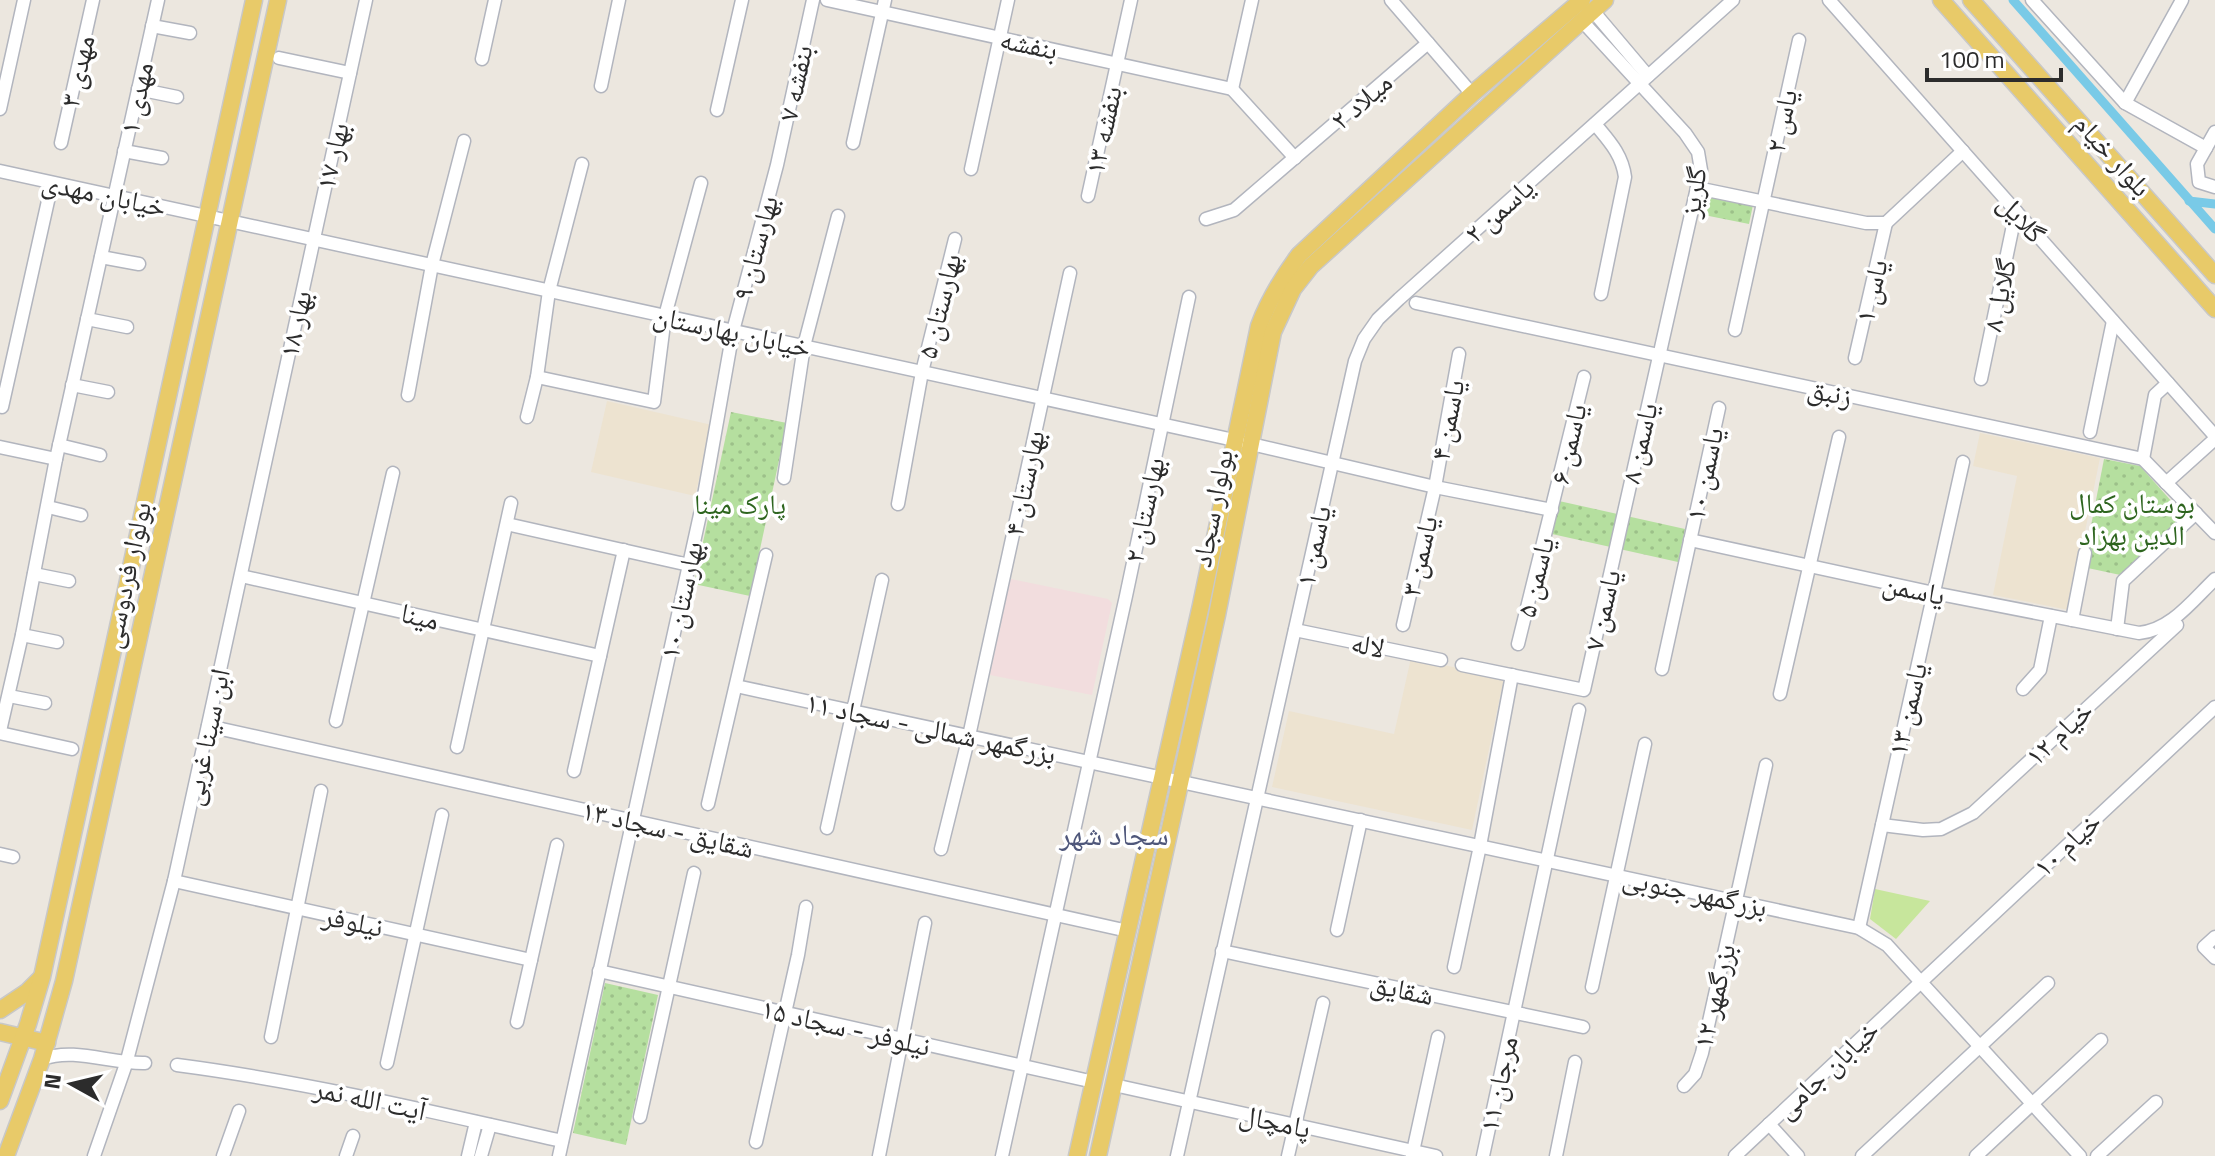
<svg xmlns="http://www.w3.org/2000/svg" width="2215" height="1156" viewBox="0 0 2215 1156" font-family="'Titillium Web','Noto Naskh Arabic',sans-serif">
<defs>
<pattern id="park-dots" width="8" height="8" patternUnits="userSpaceOnUse" patternTransform="scale(2)"><rect width="8" height="8" fill="#b5df9f"/><path d="M2 2h.1M6 6h.1" fill="none" stroke="#9cc089" stroke-width="1.8" stroke-linecap="round"/></pattern>
</defs>
<rect width="100%" height="100%" fill="#ece7df"/>
<g fill="#ede3d0">
<path d="M607 401 712 425 695 496 591 472Z"/>
<path d="M1980 433 2100 458 2069 610 1993 595 2017 476 1973 466Z"/>
<path d="M1411 658 1504 678 1472 830 1272 787 1289 711 1394 734Z"/>
</g>
<path fill="#f2ddde" d="M1011 579 1108 599 1112 603 1092 695 990 675 1009 583Z"/>
<g fill="url(#park-dots)">
<path d="M1704 190 1754 200 1749 224 1699 214Z"/>
<path d="M731 412 787 423 750 596 694 584Z"/>
<path d="M2104 459 2140 466 2190 522 2125 576 2083 567Z"/>
<path d="M1559 501 1685 529 1678 562 1552 534Z"/>
<path d="M605 983 658 995 626 1145 573 1133Z"/>
</g>
<path fill="#c7e69c" d="M1875 889 1930 901 1896 939 1870 919Z"/>
<g fill="none" stroke-linecap="round" stroke-linejoin="round">
<g stroke="#79cae7" stroke-width="9">
<path d="M2013 0 2215 229"/>
<path d="M2189 201 2215 204"/>
</g>
<defs>
<g id="minor">
<path d="M827 0 1232 89"/>
<path d="M1391 0 1472 94"/>
<path d="M1829 0 2215 436"/>
<path d="M2032 0 2125 103 2206 148"/>
<path d="M1593 11 1648 76"/>
<path d="M152 26 190 33"/>
<path d="M279 58 350 73"/>
<path d="M482 59 495 0"/>
<path d="M601 86 619 0"/>
<path d="M138 89 177 97"/>
<path d="M1232 89 1295 158"/>
<path d="M1232 89 1252 0"/>
<path d="M2125 103 2182 0"/>
<path d="M0 109 24 0"/>
<path d="M717 110 742 0"/>
<path d="M1595 124C1609 141 1622 154 1625 177L1601 294"/>
<path d="M2215 132 2197 164 2199 182 2215 187"/>
<path d="M61 143 93 0"/>
<path d="M853 143 885 0"/>
<path d="M124 151 162 158"/>
<path d="M971 169 1008 0"/>
<path d="M0 171 1234 440 1435 487 1552 510"/>
<path d="M1697 188 1866 223H1886"/>
<path d="M1088 196 1131 0"/>
<path d="M1206 219 1234 210 1428 43"/>
<path d="M1886 223 1963 151"/>
<path d="M101 257 139 264"/>
<path d="M1416 303 2143 459 2215 533"/>
<path d="M87 319 127 327"/>
<path d="M1735 330 1799 40"/>
<path d="M1855 358 1886 223"/>
<path d="M537 377 654 402 665 316 701 183"/>
<path d="M1981 379 2016 211"/>
<path d="M72 385 108 392"/>
<path d="M408 395 432 265 464 141"/>
<path d="M2 407 52 183"/>
<path d="M527 417 537 377 549 291 582 164"/>
<path d="M2090 432 2113 321"/>
<path d="M59 445 100 455"/>
<path d="M0 447 56 459"/>
<path d="M2143 459 2155 395 2168 383"/>
<path d="M784 478 804 346 838 216"/>
<path d="M2166 483 2215 439"/>
<path d="M898 504 922 372 955 239"/>
<path d="M48 507 81 515"/>
<path d="M507 524 689 565"/>
<path d="M1690 540 1934 593 2139 633C2171 630 2192 601 2215 579"/>
<path d="M34 574 69 581"/>
<path d="M241 576 600 656"/>
<path d="M2072 620 2085 553"/>
<path d="M1403 625 1435 487 1459 354"/>
<path d="M2117 629 2123 581 2196 513"/>
<path d="M1295 630 1441 660"/>
<path d="M22 635 57 642"/>
<path d="M1518 644 1584 377"/>
<path d="M1462 665 1584 690 1701 170 1698 152 1685 133 1583 22"/>
<path d="M1662 669 1719 408"/>
<path d="M736 686 1859 928 1887 945 2080 1156"/>
<path d="M2023 689 2040 670 2051 616"/>
<path d="M1780 694 1839 437"/>
<path d="M9 696 45 703"/>
<path d="M336 721 393 473"/>
<path d="M208 726 1128 931"/>
<path d="M0 731 22 635 56 459 158 0"/>
<path d="M0 733 72 749"/>
<path d="M457 747 511 503"/>
<path d="M574 771 624 550"/>
<path d="M708 804 766 555"/>
<path d="M1882 825 1923 830 1941 829 1973 813 2177 625"/>
<path d="M827 828 882 580"/>
<path d="M941 849 969 736 1070 273"/>
<path d="M0 854 13 857"/>
<path d="M174 881 531 960"/>
<path d="M1859 928 1963 462"/>
<path d="M1337 930 1361 820"/>
<path d="M2215 937 2204 947 2215 958"/>
<path d="M1222 951 1583 1027"/>
<path d="M1454 967 1480 846 1512 675"/>
<path d="M599 971 1094 1082"/>
<path d="M1592 987 1645 744"/>
<path d="M517 1022 557 845"/>
<path d="M271 1037 321 791"/>
<path d="M42 1059C75 1047 111 1064 145 1063"/>
<path d="M387 1063 442 815"/>
<path d="M177 1065C307 1082 434 1112 562 1141"/>
<path d="M1114 1085 1436 1156"/>
<path d="M1684 1086 1695 1074 1702 1053 1766 765"/>
<path d="M640 1117 694 873"/>
<path d="M1769 1124 1798 1156"/>
<path d="M756 1142 798 955 806 907"/>
<path d="M94 1156 126 1064 174 881 366 0"/>
<path d="M223 1156 239 1111"/>
<path d="M346 1156 353 1136"/>
<path d="M468 1156 476 1122"/>
<path d="M481 1156 490 1125"/>
<path d="M559 1156 703 501 733 331 777 165 813 0"/>
<path d="M879 1156 925 923"/>
<path d="M1002 1156 1126 596 1189 297"/>
<path d="M1177 1156 1355 361 1364 339 1378 319 1399 299 1733 0"/>
<path d="M1288 1156 1323 1003"/>
<path d="M1412 1156 1438 1037"/>
<path d="M1483 1156 1579 710"/>
<path d="M1556 1156 1575 1062"/>
<path d="M1735 1156 2215 707"/>
<path d="M1862 1156 2048 983"/>
<path d="M1976 1156 2101 1040"/>
<path d="M2097 1156 2156 1102"/>
</g>
<g id="major">
<path d="M1941 0 2215 309"/>
<path d="M1971 0 2215 275"/>
<path d="M0 1010 27 992 41 978"/>
<path d="M0 1032 47 1043"/>
<path d="M0 1101 28 1024 42 977 254 0"/>
<path d="M6 1156 42 1059 64 981 278 0"/>
<path d="M1077 1156 1201 605 1259 326C1269 299 1282 278 1299 255L1472 94 1582 0"/>
<path d="M1098 1156 1217 615 1273 332 1293 289 1311 266 1605 0"/>
</g>
</defs>
<use href="#minor" stroke="#b2b5be" stroke-width="15"/>
<use href="#major" stroke="#c8c8c8" stroke-width="19"/>
<use href="#minor" stroke="#fff" stroke-width="12"/>
<use href="#major" stroke="#e8ca69" stroke-width="16"/>
</g>
<g text-anchor="middle" stroke-width="7" stroke-linejoin="round" paint-order="stroke">
<g font-size="28" fill="#2c2c2c" stroke="#fff">
<text transform="translate(1029 44) rotate(12)" y="10">بنفشه</text>
<text transform="translate(77 71) rotate(-77)" y="10">مهدی ۳</text>
<text transform="translate(795 83) rotate(-78)" y="10">بنفشه ۷</text>
<text transform="translate(136 98) rotate(-78)" y="10">مهدی ۱</text>
<text transform="translate(1361 101) rotate(-41)" y="10">میلاد ۲</text>
<text transform="translate(1781 121) rotate(-78)" y="10">یاس ۲</text>
<text transform="translate(1103 130) rotate(-78)" y="10">بنفشه ۱۳</text>
<text transform="translate(2113 155) rotate(48)" y="10">بلوار خیام</text>
<text transform="translate(332 156) rotate(-77)" y="10">بهار ۱۷</text>
<text transform="translate(1693 192) rotate(-81)" y="10">گلریز</text>
<text transform="translate(104 194) rotate(12)" y="10">خیابان مهدی</text>
<text transform="translate(1499 210) rotate(-42)" y="10">یاسمن ۲</text>
<text transform="translate(2022 218) rotate(48)" y="10">گلایل</text>
<text transform="translate(755 248) rotate(-75)" y="10">بهارستان ۹</text>
<text transform="translate(1871 291) rotate(-77)" y="10">یاس ۱</text>
<text transform="translate(1999 295) rotate(-78)" y="10">گلایل ۸</text>
<text transform="translate(939 306) rotate(-76)" y="10">بهارستان ۵</text>
<text transform="translate(295 324) rotate(-78)" y="10">بهار ۱۸</text>
<text transform="translate(732 331) rotate(12)" y="10">خیابان بهارستان</text>
<text transform="translate(1830 392) rotate(12)" y="10">زنبق</text>
<text transform="translate(1447 420) rotate(-79)" y="10">یاسمن ۴</text>
<text transform="translate(1639 443) rotate(-77)" y="10">یاسمن ۸</text>
<text transform="translate(1568 444) rotate(-77)" y="10">یاسمن ۶</text>
<text transform="translate(1704 474) rotate(-78)" y="10">یاسمن ۱۰</text>
<text transform="translate(1024 483) rotate(-78)" y="10">بهارستان ۴</text>
<text transform="translate(1212 508) rotate(-79)" y="10">بولوار سجاد</text>
<text transform="translate(1144 510) rotate(-78)" y="10">بهارستان ۲</text>
<text transform="translate(1313 546) rotate(-78)" y="10">یاسمن ۱</text>
<text transform="translate(1419 556) rotate(-77)" y="10">یاسمن ۳</text>
<text transform="translate(126 575) rotate(-78)" y="10">بولوار فردوسی</text>
<text transform="translate(1535 577) rotate(-76)" y="10">یاسمن ۵</text>
<text transform="translate(1914 589) rotate(12)" y="10">یاسمن</text>
<text transform="translate(681 600) rotate(-78)" y="10">بهارستان ۱۰</text>
<text transform="translate(1602 610) rotate(-77)" y="10">یاسمن ۷</text>
<text transform="translate(420 616) rotate(13)" y="10">مینا</text>
<text transform="translate(1368 645) rotate(12)" y="10">لاله</text>
<text transform="translate(1907 709) rotate(-77)" y="10">یاسمن ۱۳</text>
<text transform="translate(931 728) rotate(12)" y="10">بزرگمهر شمالی - سجاد ۱۱</text>
<text transform="translate(2059 733) rotate(-43)" y="10">خیام ۱۲</text>
<text transform="translate(206 737) rotate(-78)" y="10">ابن سینا غربی</text>
<text transform="translate(668 829) rotate(13)" y="10">شقایق - سجاد ۱۳</text>
<text transform="translate(2067 844) rotate(-43)" y="10">خیام ۱۰</text>
<text transform="translate(1695 892) rotate(12)" y="10">بزرگمهر جنوبی</text>
<text transform="translate(353 921) rotate(12)" y="10">نیلوفر</text>
<text transform="translate(1402 989) rotate(12)" y="10">شقایق</text>
<text transform="translate(1714 996) rotate(-77)" y="10">بزرگمهر ۱۲</text>
<text transform="translate(846 1027) rotate(13)" y="10">نیلوفر - سجاد ۱۵</text>
<text transform="translate(1827 1069) rotate(-43)" y="10">خیابان جامی</text>
<text transform="translate(1498 1084) rotate(-78)" y="10">مرجان ۱۱</text>
<text transform="translate(370 1099) rotate(12)" y="10">آیت الله نمر</text>
<text transform="translate(1275 1121) rotate(12)" y="10">پامچال</text>
</g>
<g font-size="28" fill="#2e651f" stroke="#fff">
<text x="2132" y="513">بوستان کمال<tspan x="2132" dy="32">الدین بهزاد</tspan></text>
<text x="740" y="514">پارک مینا</text>
</g>
<g font-size="30" fill="#4f577a" stroke="#fff">
<text x="1114" y="845">سجاد شهر</text>
</g>
</g>
<g transform="translate(72 1084) rotate(278)" stroke="#ffffff" stroke-width="6" paint-order="stroke">
<path d="M0-6L14 30L0 20L-14 30Z" fill="#2c2c2c"/>
<text y="-12" font-size="22" font-weight="bold" text-anchor="middle" fill="#2c2c2c">N</text>
</g>
<path d="M1927 68v12h134v-12" fill="none" stroke="#2c2c2c" stroke-width="4"/>
<text x="1939" y="68" font-size="24" fill="#2c2c2c" stroke="#ffffff" stroke-width="6" paint-order="stroke">100 m</text>
</svg>
